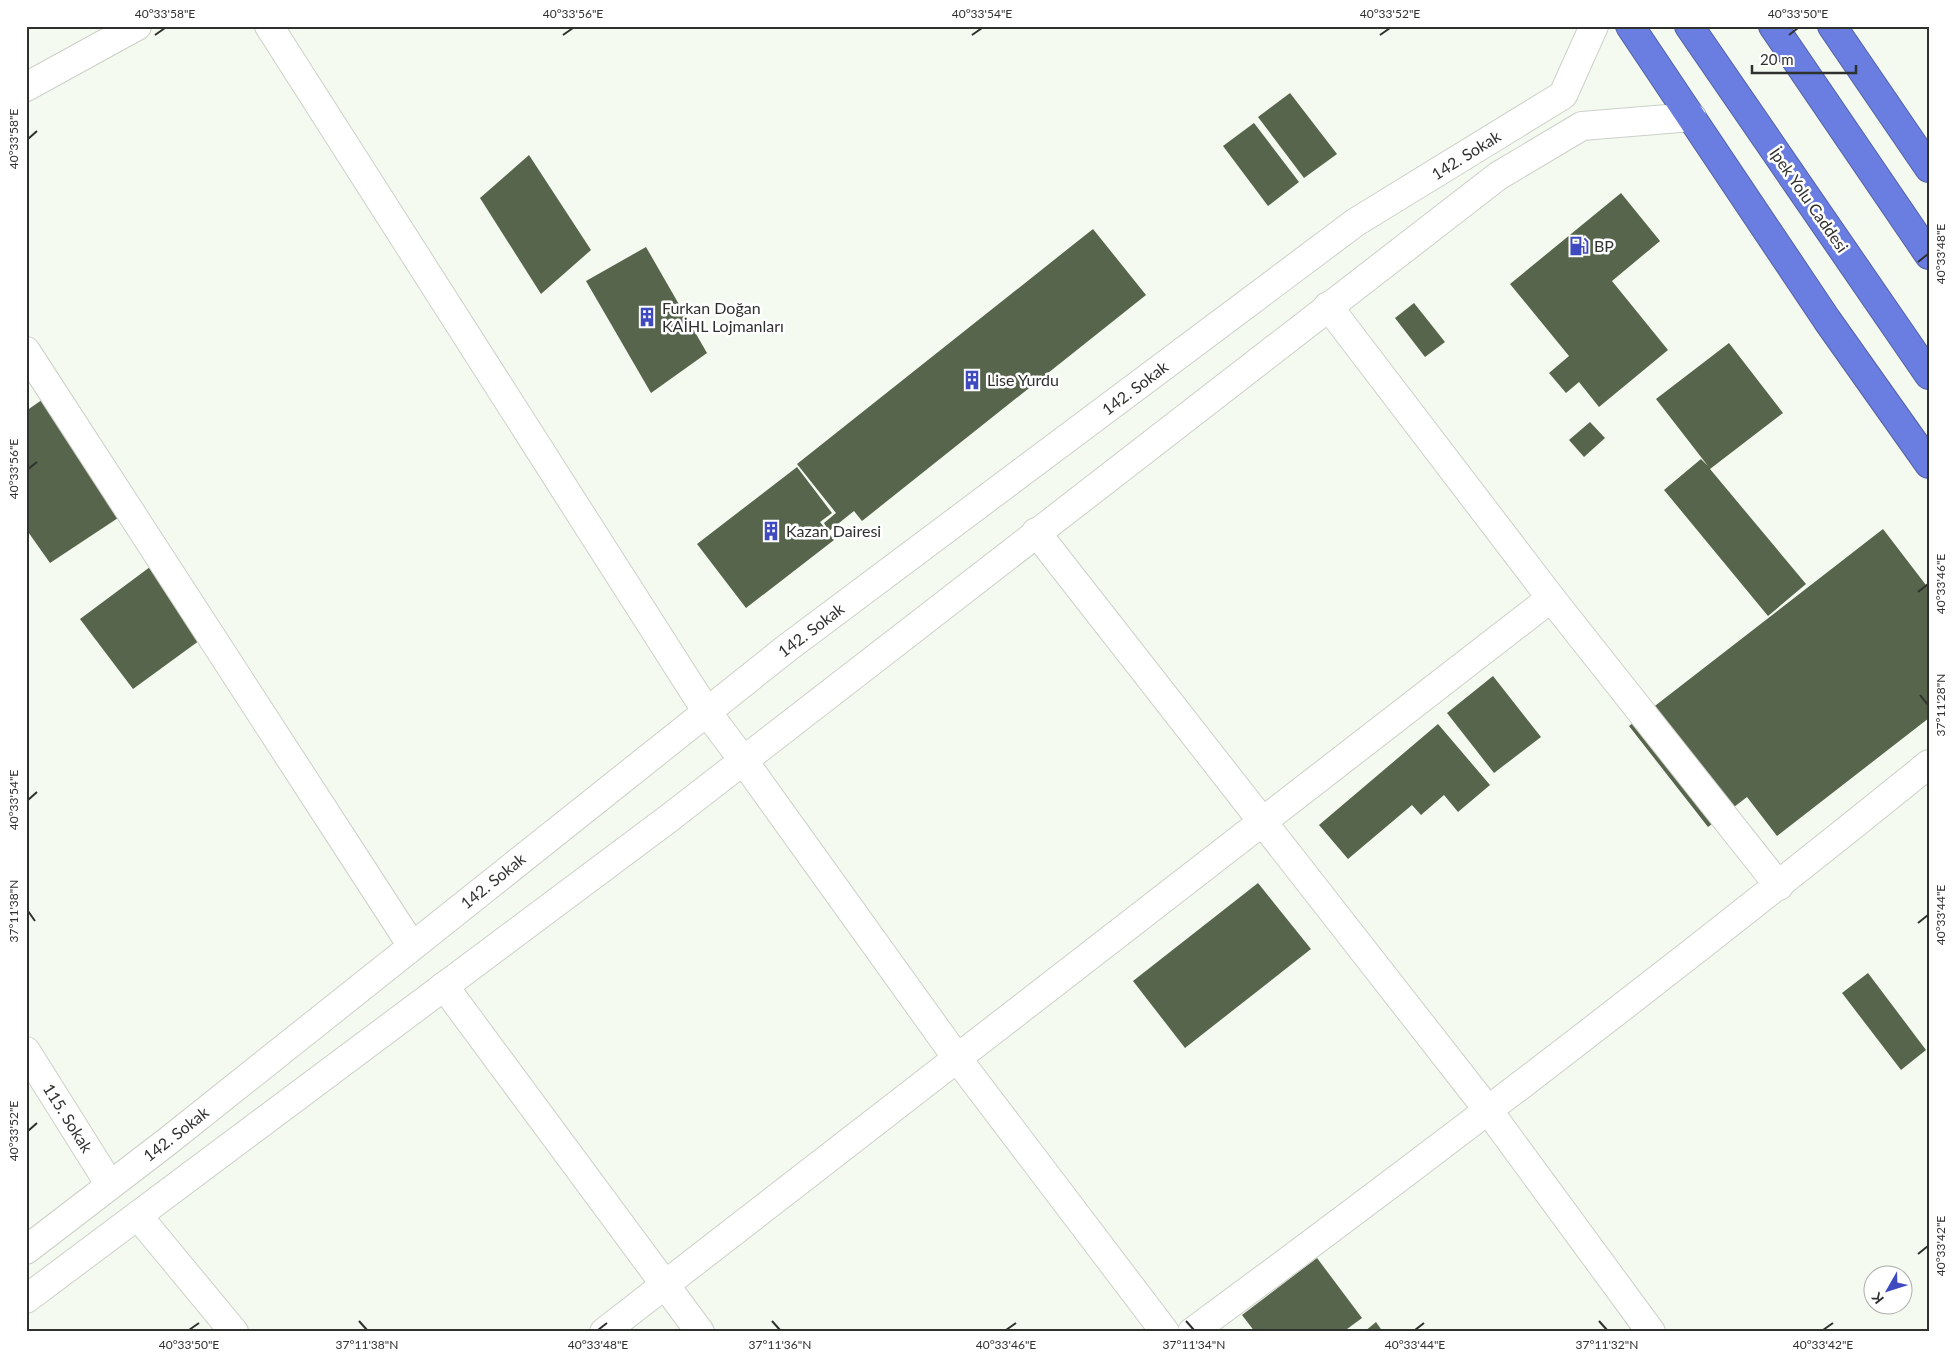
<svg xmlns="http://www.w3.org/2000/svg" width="1955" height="1358" viewBox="0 0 1955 1358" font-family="Lato,sans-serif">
<rect width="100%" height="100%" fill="#f5faf1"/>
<g fill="#57654c">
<path d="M1290 93 1337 154 1304 178 1258 117Z"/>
<path d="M1254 123 1299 182 1268 206 1223 146Z"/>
<path d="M529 155 591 250 541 294 480 198Z"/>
<path d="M1621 193 1660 241 1612 281 1668 350 1599 407 1579 382 1566 393 1549 373 1569 356 1510 284Z"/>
<path d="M1093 229 1146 295 862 521 854 511 829 531 824 523 836 513 797 464Z"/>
<path d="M646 247 707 353 651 393 586 281Z"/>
<path d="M1414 303 1445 342 1425 357 1395 318Z"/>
<path d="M1729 343 1783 413 1710 469 1806 584 1768 616 1664 490 1701 459 1708 466 1656 399Z"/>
<path d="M46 397 124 514 50 563 26 529V411Z"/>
<path d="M1590 422 1605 438 1584 457 1569 440Z"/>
<path d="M797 467 832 513 820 522 834 540 746 608 697 544Z"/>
<path d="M1883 529 1929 589V718L1777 836 1747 797 1708 827 1629 726Z"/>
<path d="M154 564 207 635 133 689 80 619Z"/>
<path d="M1493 676 1541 737 1494 773 1447 713Z"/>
<path d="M1438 724 1490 785 1458 812 1444 795 1421 815 1412 805 1348 859 1319 825Z"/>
<path d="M1258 883 1311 949 1185 1048 1133 981Z"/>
<path d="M1868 973 1926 1050 1901 1070 1842 993Z"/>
<path d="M1317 1258 1362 1318 1343 1332H1255L1242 1315Z"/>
<path d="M1376 1322 1383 1332H1364Z"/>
</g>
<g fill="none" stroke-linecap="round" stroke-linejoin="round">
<defs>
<g id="street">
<path d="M269 26 707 712 743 760 957 1058 1165 1332"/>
<path d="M26 87 137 26"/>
<path d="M1328 306 1551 598 1779 886"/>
<path d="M26 351 412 946"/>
<path d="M1036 532 1488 1110 1651 1332"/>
<path d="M444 986 700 1332"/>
<path d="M26 1051 110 1185"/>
<path d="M138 1216 234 1332"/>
<path d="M26 1250 168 1141 787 648 1356 222 1563 95 1594 26"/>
<path d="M26 1299 668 819 1498 176 1582 126 1692 117"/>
<path d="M604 1332 1551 598"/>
<path d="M1192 1332C1442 1148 1688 959 1929 764"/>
</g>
<g id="highway">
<path d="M1630 26 1827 320 1929 464"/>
<path d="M1689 26 1929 375"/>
<path d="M1773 26 1929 255"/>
<path d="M1832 26 1929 168"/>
</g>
</defs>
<use href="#street" stroke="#ccd1c8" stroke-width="30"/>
<use href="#highway" stroke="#5562a2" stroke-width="30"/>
<use href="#street" stroke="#fff" stroke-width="28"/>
<use href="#highway" stroke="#6a7de0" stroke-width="28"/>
</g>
<path fill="none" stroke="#2f312e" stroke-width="2" d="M155 35 165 28M563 35 573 28M972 35 982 28M1380 35 1390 28M1789 35 1798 28M28 139 37 131M1918 262 1928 254M28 469 37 462M1918 592 1928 584M1920 695 1928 705M28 800 37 792M28 911 35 921M1918 923 1928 915M28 1131 37 1123M1918 1254 1928 1246M359 1321 367 1330M772 1321 780 1330M1186 1321 1194 1330M1599 1321 1607 1330M189 1330 199 1323M598 1330 607 1323M1006 1330 1016 1323M1415 1330 1424 1323M1823 1330 1833 1323"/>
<defs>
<symbol id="fuel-bare" viewBox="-9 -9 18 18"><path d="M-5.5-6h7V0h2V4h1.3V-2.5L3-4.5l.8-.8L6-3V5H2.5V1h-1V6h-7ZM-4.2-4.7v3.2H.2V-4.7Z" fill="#3f4abe" stroke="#fff" stroke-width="2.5" paint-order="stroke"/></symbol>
<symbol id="building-bare" viewBox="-9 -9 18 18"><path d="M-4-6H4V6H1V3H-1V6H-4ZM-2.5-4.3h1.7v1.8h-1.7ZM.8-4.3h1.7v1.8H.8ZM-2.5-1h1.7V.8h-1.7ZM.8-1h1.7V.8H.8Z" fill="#3f4abe" stroke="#fff" stroke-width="2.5" paint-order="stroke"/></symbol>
</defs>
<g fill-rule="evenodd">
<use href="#fuel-bare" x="1565" y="232" width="28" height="28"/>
<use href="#building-bare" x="633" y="303" width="28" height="28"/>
<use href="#building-bare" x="958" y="366" width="28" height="28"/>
<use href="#building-bare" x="757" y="517" width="28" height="28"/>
</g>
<g text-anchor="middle" stroke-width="5" stroke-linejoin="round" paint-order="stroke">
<g font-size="16" fill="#2f312e" stroke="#fff">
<text transform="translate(1466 155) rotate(-32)" y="6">142. Sokak</text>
<text transform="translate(1809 200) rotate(55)" y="6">İpek Yolu Caddesi</text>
<text transform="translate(1135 388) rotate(-37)" y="6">142. Sokak</text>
<text transform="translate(811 630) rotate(-37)" y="6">142. Sokak</text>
<text transform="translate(493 881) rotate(-39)" y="6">142. Sokak</text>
<text transform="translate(68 1118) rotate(58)" y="6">115. Sokak</text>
<text transform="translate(176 1134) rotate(-38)" y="6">142. Sokak</text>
</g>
<g font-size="16" fill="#2f312e" stroke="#fff" text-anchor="start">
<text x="1594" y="252">BP</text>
<text x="662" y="314">Furkan Doğan<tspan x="662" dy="18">KAİHL Lojmanları</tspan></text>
<text x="987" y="386">Lise Yurdu</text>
<text x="786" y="537">Kazan Dairesi</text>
</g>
</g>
<rect width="1955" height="1358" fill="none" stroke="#ffffff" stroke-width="55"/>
<g transform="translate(1888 1290) rotate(231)"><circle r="24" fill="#ffffff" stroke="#acadab"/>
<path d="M0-4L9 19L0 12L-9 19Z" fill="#3f4abe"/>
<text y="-8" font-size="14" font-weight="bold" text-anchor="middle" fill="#2f312e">K</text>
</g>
<path d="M1752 65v8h104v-8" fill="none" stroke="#2f312e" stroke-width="2.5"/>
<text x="1760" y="65" font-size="15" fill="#2f312e" stroke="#ffffff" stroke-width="4" paint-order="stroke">20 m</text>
<rect x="28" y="28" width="1900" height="1302" fill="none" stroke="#2f312e" stroke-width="2"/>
<g font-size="12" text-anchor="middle" fill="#2f312e">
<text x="165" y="18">40°33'58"E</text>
<text x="573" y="18">40°33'56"E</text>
<text x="982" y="18">40°33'54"E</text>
<text x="1390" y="18">40°33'52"E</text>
<text x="1798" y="18">40°33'50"E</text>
<text transform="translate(14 139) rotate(-90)" y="4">40°33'58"E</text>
<text transform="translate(1941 254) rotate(-90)" y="4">40°33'48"E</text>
<text transform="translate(14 469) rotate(-90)" y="4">40°33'56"E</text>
<text transform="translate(1941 584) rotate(-90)" y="4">40°33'46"E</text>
<text transform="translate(1941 705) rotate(-90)" y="4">37°11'28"N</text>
<text transform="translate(14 800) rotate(-90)" y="4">40°33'54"E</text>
<text transform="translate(14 911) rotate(-90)" y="4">37°11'38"N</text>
<text transform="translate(1941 915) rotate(-90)" y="4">40°33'44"E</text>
<text transform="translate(14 1131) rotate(-90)" y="4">40°33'52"E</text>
<text transform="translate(1941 1246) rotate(-90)" y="4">40°33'42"E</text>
<text x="189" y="1349">40°33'50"E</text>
<text x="367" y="1349">37°11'38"N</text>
<text x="598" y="1349">40°33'48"E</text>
<text x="780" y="1349">37°11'36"N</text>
<text x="1006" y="1349">40°33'46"E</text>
<text x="1194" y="1349">37°11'34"N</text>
<text x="1415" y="1349">40°33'44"E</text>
<text x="1607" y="1349">37°11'32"N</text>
<text x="1823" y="1349">40°33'42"E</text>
</g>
</svg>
